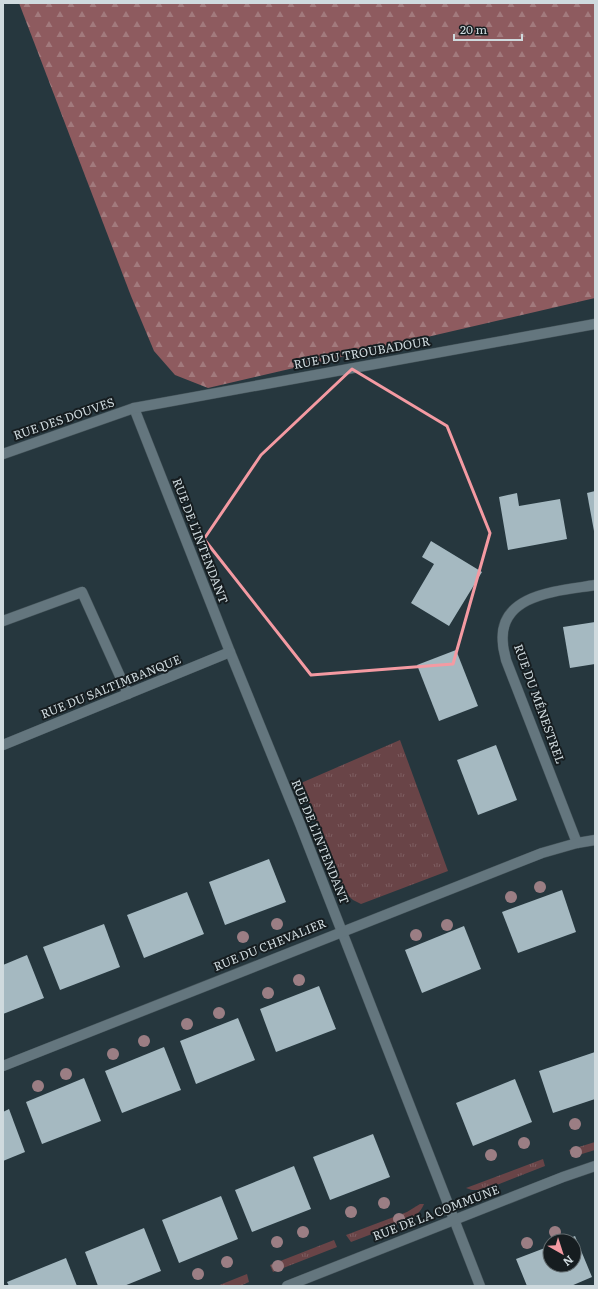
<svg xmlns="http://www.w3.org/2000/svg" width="598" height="1289" viewBox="0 0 598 1289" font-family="Literata,serif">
<defs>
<pattern id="grass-tufts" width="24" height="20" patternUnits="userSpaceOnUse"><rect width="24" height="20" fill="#694447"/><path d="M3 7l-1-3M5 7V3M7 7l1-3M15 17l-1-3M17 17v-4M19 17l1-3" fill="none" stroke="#7d5e61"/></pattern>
<pattern id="forest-firs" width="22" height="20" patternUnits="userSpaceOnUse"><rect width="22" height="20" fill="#8e5b5f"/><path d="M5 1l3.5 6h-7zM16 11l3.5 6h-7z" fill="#a27a7d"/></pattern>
</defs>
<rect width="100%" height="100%" fill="#26373e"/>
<g fill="url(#grass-tufts)">
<path d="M400 740 448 871 361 904 353 900 343 891 301 783Z"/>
<path d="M595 1142V1150L572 1157 569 1150Z"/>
<path d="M543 1159 545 1166 484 1190H472L466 1188Z"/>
<path d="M420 1204H424C420 1213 415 1217 406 1221L351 1242 346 1235 407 1212Z"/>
<path d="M334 1240 337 1247 273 1272 270 1265Z"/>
<path d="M247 1274 249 1282 240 1286H217Z"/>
</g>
<path fill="url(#forest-firs)" d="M19 3H595V298L208 388 175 375 154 351 131 296Z"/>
<g fill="#a5b9c1">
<path d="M595 491V531H594L587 493Z"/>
<path d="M517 493 519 506 560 499 567 539 508 550 499 497Z"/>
<path d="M431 541 482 572 449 626 411 603 434 564 422 557Z"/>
<path d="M595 622V664L570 668 563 627Z"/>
<path d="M456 650 478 706 439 721 417 665Z"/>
<path d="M496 745 517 800 478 815 457 760Z"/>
<path d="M269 859 286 902 225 925 209 882Z"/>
<path d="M562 890 576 932 518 953 502 912Z"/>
<path d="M187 892 204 934 144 958 127 915Z"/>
<path d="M104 924 120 967 60 990 43 947Z"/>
<path d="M464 926 481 969 422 993 405 950Z"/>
<path d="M27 955 44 998 3 1014V965Z"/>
<path d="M319 986 336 1029 276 1052 260 1009Z"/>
<path d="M238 1018 255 1060 196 1084 180 1041Z"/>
<path d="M164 1047 181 1090 122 1113 105 1071Z"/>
<path d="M595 1052V1099L553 1113 539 1071Z"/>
<path d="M84 1078 101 1121 42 1144 26 1102Z"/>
<path d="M515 1079 532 1122 473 1146 456 1103Z"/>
<path d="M9 1109 25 1152 3 1161V1112Z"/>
<path d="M373 1134 390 1177 330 1200 313 1157Z"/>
<path d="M294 1166 311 1209 252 1232 235 1190Z"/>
<path d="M221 1196 238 1239 179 1263 162 1220Z"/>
<path d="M144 1228 161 1271 124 1286H98L85 1252Z"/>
<path d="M575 1236 592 1277 571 1286H527L516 1259 550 1246V1265H574V1241H563Z"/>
<path d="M66 1258 77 1286H9L7 1282Z"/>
</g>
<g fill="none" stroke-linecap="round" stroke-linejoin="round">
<defs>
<g id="minor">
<path d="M134 408 230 652 300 824 480 1286"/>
<path d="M3 454 134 408 595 324"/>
<path d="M3 621 82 592 128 694"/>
<path d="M3 745 230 652"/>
<path d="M577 843 506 660C505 654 503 649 503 644 497 593 560 591 595 585"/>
<path d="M3 1066 542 853 577 843 595 840"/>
<path d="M287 1286 563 1177 595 1166"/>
</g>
</defs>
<use href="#minor" stroke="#445359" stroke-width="11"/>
<use href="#minor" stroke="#64767e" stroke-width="10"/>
</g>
<g fill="#9b7e84">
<circle cx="540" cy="887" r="6"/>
<circle cx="511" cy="897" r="6"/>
<circle cx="277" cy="924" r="6"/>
<circle cx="447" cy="925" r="6"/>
<circle cx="416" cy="935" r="6"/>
<circle cx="243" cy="937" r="6"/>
<circle cx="299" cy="980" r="6"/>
<circle cx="268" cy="993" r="6"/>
<circle cx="219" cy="1013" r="6"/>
<circle cx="187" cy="1024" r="6"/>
<circle cx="144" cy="1041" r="6"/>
<circle cx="113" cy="1054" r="6"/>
<circle cx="66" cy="1074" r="6"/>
<circle cx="38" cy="1086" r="6"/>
<circle cx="575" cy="1124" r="6"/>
<circle cx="524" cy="1143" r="6"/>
<circle cx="576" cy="1152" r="6"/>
<circle cx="491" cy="1155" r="6"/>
<circle cx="384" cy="1203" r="6"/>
<circle cx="351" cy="1212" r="6"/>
<circle cx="399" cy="1219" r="6"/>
<circle cx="303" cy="1232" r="6"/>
<circle cx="555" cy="1232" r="6"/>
<circle cx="277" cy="1242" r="6"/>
<circle cx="527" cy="1243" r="6"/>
<circle cx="227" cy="1262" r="6"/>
<circle cx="278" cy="1266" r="6"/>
<circle cx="198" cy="1274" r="6"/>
</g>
<path fill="none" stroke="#f49aa2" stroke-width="3" stroke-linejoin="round" d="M352 369 447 426 490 533 453 664 311 675 204 539 261 455Z"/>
<g text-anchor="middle" stroke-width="4" stroke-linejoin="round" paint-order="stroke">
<g font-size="12" fill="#cfdade" stroke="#161d20">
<text transform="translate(362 353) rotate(-10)" y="4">RUE DU TROUBADOUR</text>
<text transform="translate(64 419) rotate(-19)" y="4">RUE DES DOUVES</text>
<text transform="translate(200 541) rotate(69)" y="4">RUE DE L'INTENDANT</text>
<text transform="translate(111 687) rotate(-22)" y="4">RUE DU SALTIMBANQUE</text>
<text transform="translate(539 704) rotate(70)" y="4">RUE DU MÉNESTREL</text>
<text transform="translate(320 842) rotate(68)" y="4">RUE DE L'INTENDANT</text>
<text transform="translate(270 945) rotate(-22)" y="4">RUE DU CHEVALIER</text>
<text transform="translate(436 1213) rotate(-21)" y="4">RUE DE LA COMMUNE</text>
</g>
</g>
<rect width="598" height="1289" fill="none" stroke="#cfdade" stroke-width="8"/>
<g transform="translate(562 1253) rotate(141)"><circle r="19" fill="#161d20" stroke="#60696c"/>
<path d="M0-3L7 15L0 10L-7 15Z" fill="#f49aa2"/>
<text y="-6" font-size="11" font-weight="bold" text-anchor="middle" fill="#cfdade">N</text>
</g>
<path d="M454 34v6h68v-6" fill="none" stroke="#cfdade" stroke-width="2"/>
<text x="460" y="34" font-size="12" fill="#cfdade" stroke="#161d20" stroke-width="3" paint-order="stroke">20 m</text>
</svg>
